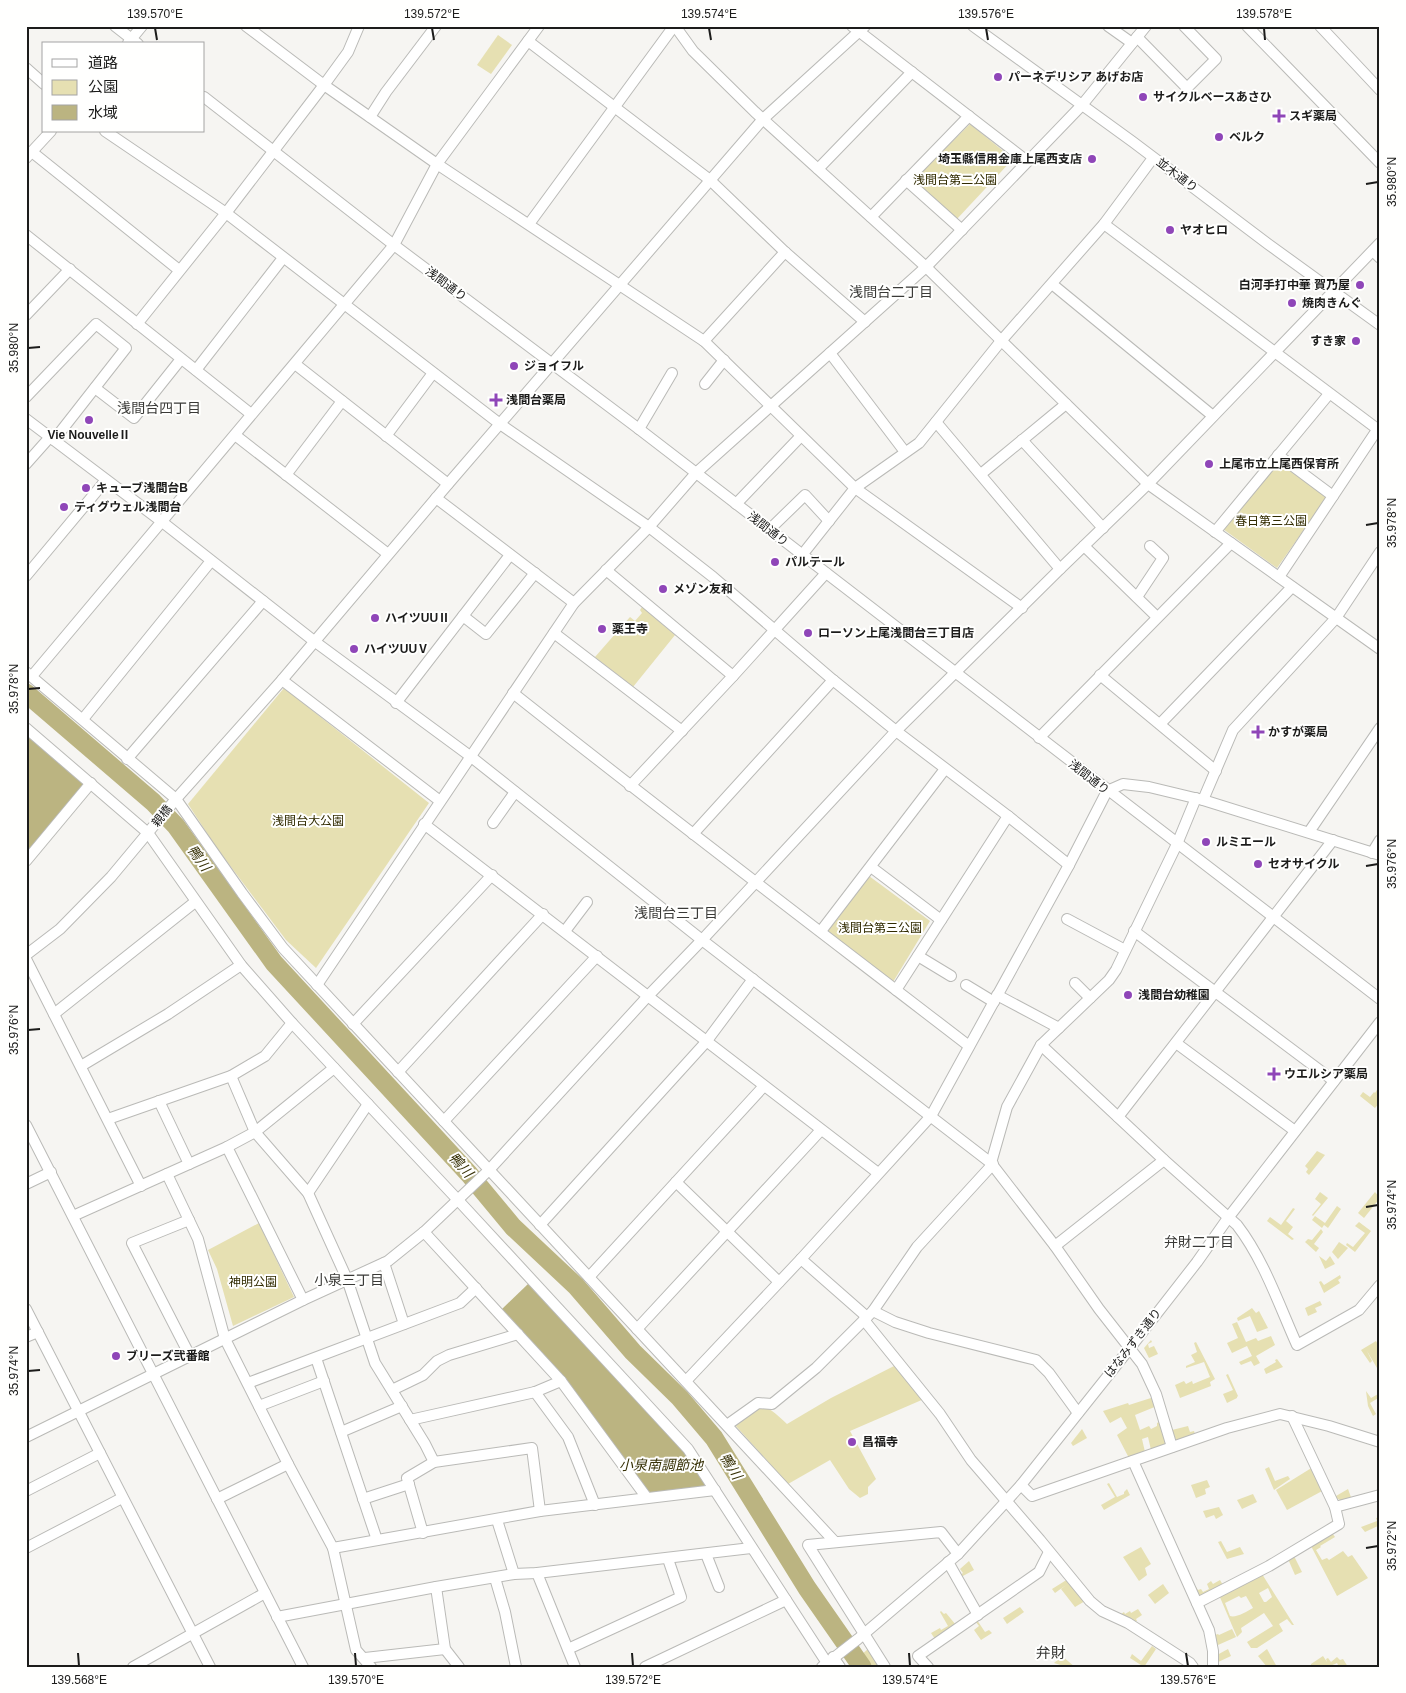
<svg xmlns="http://www.w3.org/2000/svg" width="1406" height="1693" viewBox="0 0 1406 1693" font-family="Arial,'Noto Sans JP',sans-serif">
<rect width="100%" height="100%" fill="#f6f5f2"/>
<g fill="#e6e0b2" fill-rule="evenodd">
<path d="M498 35 512 45 491 74 477 65Z"/>
<path d="M970 124 1013 159 956 220 912 181Z"/>
<path d="M1279 463 1327 497 1277 568 1223 529Z"/>
<path d="M642 607 675 635 633 687 595 657 630 617 635 621 642 613 640 610Z"/>
<path d="M284 688 429 803 316 968 286 940 216 847 188 804Z"/>
<path d="M869 876 930 921 893 982 825 930Z"/>
<path d="M1380 1085V1102L1375 1108 1360 1096 1363 1092 1370 1097 1374 1092 1375 1093Z"/>
<path d="M1317 1151 1325 1155 1309 1175 1306 1172 1308 1169 1305 1166Z"/>
<path d="M1320 1192 1328 1198 1313 1216 1312 1215 1321 1204 1315 1199Z"/>
<path d="M1375 1192 1380 1198 1364 1218 1358 1213Z"/>
<path d="M1337 1206 1341 1209 1328 1228 1324 1225 1322 1228 1312 1220 1315 1216 1325 1223Z"/>
<path d="M1293 1208 1295 1209 1286 1221 1293 1227 1288 1234 1294 1239 1292 1240 1267 1221 1270 1217 1281 1225Z"/>
<path d="M1359 1222 1371 1231 1355 1252 1346 1245 1347 1243 1353 1247 1365 1233 1355 1226Z"/>
<path d="M259 1223 294 1297 233 1326 217 1269 208 1250Z"/>
<path d="M1321 1229 1323 1232 1314 1244 1319 1248 1316 1252 1305 1242 1308 1239 1312 1240Z"/>
<path d="M1339 1242 1348 1248 1338 1259 1332 1252Z"/>
<path d="M1319 1256 1326 1261 1330 1256 1335 1264 1325 1269Z"/>
<path d="M1340 1275 1341 1278 1338 1280 1340 1283 1324 1293 1319 1282 1321 1281 1324 1285Z"/>
<path d="M1320 1301 1322 1305 1315 1308 1317 1312 1308 1316 1305 1308Z"/>
<path d="M1252 1308 1256 1313 1259 1311 1268 1328 1257 1332 1250 1316 1238 1321 1237 1318Z"/>
<path d="M1237 1322 1246 1342 1256 1338 1258 1341 1271 1336 1275 1345 1256 1356 1260 1363 1254 1366 1251 1361 1241 1365 1239 1362 1252 1356 1247 1346 1232 1353 1227 1343 1238 1338 1232 1324Z"/>
<path d="M1151 1340 1152 1342 1148 1344 1149 1348 1154 1346 1158 1354 1149 1358 1144 1348Z"/>
<path d="M1376 1341 1380 1348V1365L1377 1368 1367 1351 1372 1361 1370 1363 1361 1350Z"/>
<path d="M1196 1342 1215 1379 1210 1382 1211 1386 1180 1398 1175 1385 1184 1381 1186 1384 1192 1381 1193 1384 1210 1377 1204 1362 1186 1368V1366L1195 1362 1191 1355 1197 1352 1194 1343Z"/>
<path d="M1277 1359 1283 1367 1266 1374 1264 1369 1276 1362 1275 1360Z"/>
<path d="M896 1365 924 1399 850 1431 876 1479 868 1487V1494L860 1498 849 1489 830 1460 788 1484 735 1425C763 1403 760 1399 787 1424L831 1398Z"/>
<path d="M1228 1374 1238 1396 1237 1397V1398L1227 1403 1223 1394 1233 1390 1226 1375Z"/>
<path d="M1366 1391 1371 1398 1380 1393V1397L1370 1403 1376 1414 1373 1416 1368 1406Z"/>
<path d="M1154 1397 1157 1406 1135 1415 1140 1430 1149 1426 1151 1429 1157 1426V1423L1161 1421 1169 1444 1151 1450 1148 1437 1142 1439 1145 1452 1129 1458 1117 1435 1127 1428 1121 1417 1110 1423 1103 1411 1128 1403 1129 1405Z"/>
<path d="M1188 1426 1190 1432 1194 1431 1195 1434 1176 1440 1172 1430Z"/>
<path d="M1082 1429 1087 1438 1073 1446 1071 1443Z"/>
<path d="M1269 1467 1275 1481 1288 1476 1290 1479 1274 1490 1265 1469Z"/>
<path d="M1313 1467 1324 1490 1287 1510 1276 1490Z"/>
<path d="M1207 1480 1210 1487 1205 1489 1206 1494 1196 1498 1191 1485Z"/>
<path d="M1109 1483 1117 1497 1124 1494V1492L1127 1489 1130 1495 1104 1510 1101 1505 1115 1497 1107 1484Z"/>
<path d="M1348 1489 1352 1500 1342 1501 1336 1498V1496Z"/>
<path d="M1253 1494 1257 1502 1242 1509 1237 1500Z"/>
<path d="M1219 1507 1223 1515 1216 1519 1214 1515 1206 1518 1203 1511Z"/>
<path d="M1380 1517V1525L1365 1532 1361 1527 1377 1521 1376 1518Z"/>
<path d="M1332 1533 1335 1537 1320 1546 1321 1547 1316 1550 1322 1560 1327 1558 1329 1560 1343 1551 1348 1557 1352 1555 1368 1578 1337 1596 1311 1546Z"/>
<path d="M1221 1541 1227 1552 1240 1547 1244 1554 1227 1559 1218 1542Z"/>
<path d="M1141 1547 1151 1564 1145 1568 1147 1575 1139 1581 1123 1557Z"/>
<path d="M1294 1556 1302 1572 1295 1575 1288 1559Z"/>
<path d="M969 1561 974 1570 961 1577 960 1575 963 1573 960 1569Z"/>
<path d="M1262 1574 1294 1625H1292L1287 1619 1279 1624 1283 1631 1257 1648H1251L1247 1642 1273 1626 1264 1613 1241 1628 1242 1632 1237 1637 1219 1595ZM1268 1588 1272 1597 1266 1602H1264L1259 1593ZM1239 1596 1241 1598 1246 1596 1253 1608C1246 1612 1236 1618 1230 1616L1225 1603Z"/>
<path d="M1068 1579 1085 1601 1075 1607 1061 1589 1066 1585 1055 1593 1052 1589Z"/>
<path d="M1220 1580 1223 1585 1200 1597 1198 1596 1193 1588 1196 1587 1198 1590 1201 1589 1203 1592 1209 1589 1207 1584 1211 1581 1213 1584Z"/>
<path d="M1163 1584 1169 1593 1155 1604 1148 1595Z"/>
<path d="M1020 1607 1024 1612 1007 1624 1003 1618Z"/>
<path d="M1138 1609 1142 1615 1136 1619 1137 1621 1135 1622 1120 1615 1124 1612 1125 1614 1130 1611 1131 1613Z"/>
<path d="M941 1611 944 1614 946 1613 956 1625 935 1639 931 1633 940 1628 941 1630 948 1626 940 1612Z"/>
<path d="M977 1620 985 1632 989 1630 992 1633 981 1640 974 1630 979 1626 975 1621Z"/>
<path d="M1232 1629 1236 1637 1218 1645 1216 1644 1214 1641 1215 1635 1218 1634 1219 1635Z"/>
<path d="M1152 1646 1156 1649 1144 1667 1130 1658 1132 1654 1141 1661Z"/>
<path d="M868 1649 880 1667H868L861 1655Z"/>
<path d="M1228 1649 1231 1656 1216 1663 1217 1655Z"/>
<path d="M1267 1649 1277 1667H1267L1258 1656Z"/>
<path d="M1062 1656 1075 1667H1067L1054 1663Z"/>
<path d="M1323 1656 1327 1662 1326 1659 1328 1658 1331 1662 1337 1657 1340 1660 1343 1659 1348 1667H1339L1337 1663C1327 1668 1318 1667 1309 1667L1311 1665V1664Z"/>
</g>
<g fill="#bbb481">
<path d="M26 733 82 779 83 787 26 853Z"/>
<path d="M528 1284 684 1451 706 1483 703 1487 652 1493 646 1490 502 1309Z"/>
</g>
<g fill="none" stroke-linecap="round" stroke-linejoin="round">
<path stroke="#bbb481" stroke-width="19" d="M26 693 153 802 176 826 274 963 469 1174 513 1227 576 1286 633 1352 680 1398 714 1438 807 1588 862 1667"/>
<defs>
<g id="minor">
<path d="M115 26 138 44"/>
<path d="M246 26 324 85 437 164 704 341 855 488 1022 608"/>
<path d="M675 26 693 51 755 112 926 267 1148 484 1380 649"/>
<path d="M852 26 1027 161"/>
<path d="M973 26 1133 142 1268 244 1380 325"/>
<path d="M1108 26 1132 43"/>
<path d="M1247 26 1380 163"/>
<path d="M1320 26 1380 90"/>
<path d="M1137 37 1187 88 1216 59 1184 26"/>
<path d="M528 41 710 180 785 252 865 322"/>
<path d="M128 43 142 26"/>
<path d="M26 68 44 84"/>
<path d="M204 97 394 245 639 429 1380 999"/>
<path d="M370 117 386 92 436 26"/>
<path d="M105 131 226 213 500 424 649 527 713 577 833 680 896 731 1008 816 1069 865"/>
<path d="M32 152 179 270"/>
<path d="M26 158 51 131"/>
<path d="M818 169 912 72"/>
<path d="M906 180 962 230"/>
<path d="M871 217 969 116"/>
<path d="M529 224 674 26"/>
<path d="M1104 224 1380 431"/>
<path d="M26 235 251 414"/>
<path d="M1373 251 1380 258"/>
<path d="M1052 284 1213 416"/>
<path d="M26 315 70 269"/>
<path d="M137 324 226 213 324 85 348 52 359 26"/>
<path d="M704 341 785 252"/>
<path d="M830 353 905 452"/>
<path d="M295 364 448 484"/>
<path d="M196 370 283 258"/>
<path d="M705 384 724 360"/>
<path d="M95 388 134 418 181 359"/>
<path d="M26 397 96 324 126 348 54 440"/>
<path d="M26 419 161 521 314 641 470 756 702 940 991 1163 1055 1246 1099 1309 1142 1364 1156 1394 1172 1447"/>
<path d="M936 422 1060 569"/>
<path d="M639 429 672 373"/>
<path d="M235 435 388 554"/>
<path d="M386 436 433 373"/>
<path d="M1022 440 1103 528"/>
<path d="M1278 455 1333 496"/>
<path d="M26 464 50 437"/>
<path d="M981 474 1066 404"/>
<path d="M286 475 342 401"/>
<path d="M436 498 574 603"/>
<path d="M736 504 801 436"/>
<path d="M769 530 805 495 829 521"/>
<path d="M1215 532 1329 394"/>
<path d="M1084 546 1157 617"/>
<path d="M802 555 855 488 919 443 1001 341 1104 224 1153 158"/>
<path d="M606 570 733 676"/>
<path d="M26 576 106 480"/>
<path d="M1279 577 1377 430"/>
<path d="M1137 597 1163 558 1150 546"/>
<path d="M463 616 486 634 535 573"/>
<path d="M554 633 682 731"/>
<path d="M26 672 176 799 242 893 283 948 835 1542"/>
<path d="M1100 675 1216 771"/>
<path d="M32 676 394 245 437 164 539 26"/>
<path d="M282 680 440 801"/>
<path d="M513 693C664 813 817 929 969 1046"/>
<path d="M396 703 510 555"/>
<path d="M83 719 211 561"/>
<path d="M1160 724 1292 587"/>
<path d="M26 728 148 833 241 965 292 1023 457 1199 688 1449 827 1663"/>
<path d="M1039 738 1231 543"/>
<path d="M127 759 263 601"/>
<path d="M630 786 733 676 826 573"/>
<path d="M1203 800 1233 730 1336 618 1380 552"/>
<path d="M493 823 515 792"/>
<path d="M424 824 878 1173"/>
<path d="M1309 832 1380 728"/>
<path d="M693 834 833 680"/>
<path d="M1372 853 1380 840"/>
<path d="M26 861 91 783"/>
<path d="M871 867 941 920"/>
<path d="M1067 919 1125 950"/>
<path d="M565 931 587 902"/>
<path d="M821 931 945 769"/>
<path d="M1134 931 1334 1081"/>
<path d="M26 955 60 929 111 877 176 799 282 680 448 484 763 119 865 26"/>
<path d="M918 956 951 976"/>
<path d="M26 959 141 1186"/>
<path d="M1075 983 1090 998"/>
<path d="M317 985 574 603 649 527 696 473 926 267 1082 105 1146 26"/>
<path d="M966 985 994 1002"/>
<path d="M896 990 1008 816"/>
<path d="M997 995 1059 1028"/>
<path d="M54 1014 195 902"/>
<path d="M353 1024 492 875"/>
<path d="M1176 1043 1295 1131"/>
<path d="M1041 1045 1164 1160 1237 1225C1264 1260 1279 1305 1297 1345L1359 1310 1380 1285"/>
<path d="M81 1066 168 1014 241 965"/>
<path d="M398 1072 543 914"/>
<path d="M231 1076 255 1132 308 1193 347 1279 375 1363 425 1444 434 1462"/>
<path d="M159 1101 189 1164"/>
<path d="M1118 1117 1333 840"/>
<path d="M108 1119 231 1076 265 1056 292 1023"/>
<path d="M444 1121 597 956"/>
<path d="M26 1125 303 1667"/>
<path d="M227 1147 303 1300"/>
<path d="M991 1163 1007 1107 1041 1045 1109 980 1116 970 1177 844 1196 798"/>
<path d="M167 1174 198 1239 225 1339 288 1464 333 1548 356 1650 371 1667"/>
<path d="M676 1182 779 1282"/>
<path d="M26 1184 51 1172"/>
<path d="M308 1193 368 1104"/>
<path d="M73 1216 227 1147 255 1132 334 1068"/>
<path d="M189 1220 132 1243 190 1356"/>
<path d="M540 1225 706 1042 753 979"/>
<path d="M424 1232 561 1381 647 1498"/>
<path d="M1055 1246 1164 1160"/>
<path d="M801 1259 867 1317"/>
<path d="M384 1263 404 1324"/>
<path d="M589 1277 764 1086"/>
<path d="M26 1309 210 1667"/>
<path d="M873 1311 895 1322 929 1333 1036 1360 1049 1373 1078 1413"/>
<path d="M864 1320 940 1414 971 1460 1040 1540 1090 1601 1102 1611 1128 1623 1190 1663 1193 1667"/>
<path d="M637 1329 821 1130"/>
<path d="M26 1337 38 1332"/>
<path d="M316 1358 377 1540"/>
<path d="M686 1381 801 1259 931 1116 1069 865 1107 791 1123 784 1149 787 1203 800 1380 855"/>
<path d="M248 1383 460 1303 476 1288"/>
<path d="M392 1390 423 1375 437 1361 449 1355 518 1334"/>
<path d="M535 1392 568 1437 595 1505"/>
<path d="M259 1406 324 1381"/>
<path d="M410 1420 535 1392 561 1381"/>
<path d="M727 1425 758 1403 772 1404 816 1368 873 1311 917 1247 993 1164"/>
<path d="M341 1432 402 1406"/>
<path d="M26 1437 303 1300 388 1261 424 1232 489 1170 648 996 702 940 896 731 1060 569 1148 484 1380 243"/>
<path d="M1133 1461 1209 1630 1213 1651V1667"/>
<path d="M1021 1485 1032 1496 1227 1428 1280 1414 1329 1426 1380 1442"/>
<path d="M26 1491 100 1453"/>
<path d="M217 1499 288 1464"/>
<path d="M363 1499 409 1484"/>
<path d="M1335 1507 1380 1495"/>
<path d="M497 1520 514 1574"/>
<path d="M423 1533 407 1478 434 1462 532 1448 540 1511"/>
<path d="M26 1548 122 1498"/>
<path d="M333 1548 540 1511 715 1490"/>
<path d="M706 1554 719 1587"/>
<path d="M948 1562 978 1615"/>
<path d="M537 1573 575 1667"/>
<path d="M495 1578 505 1612 516 1667"/>
<path d="M436 1587 445 1649 459 1667"/>
<path d="M1197 1603 1269 1566 1339 1524 1335 1507 1292 1416"/>
<path d="M277 1617 436 1587 514 1574 537 1573 751 1548"/>
<path d="M568 1649 681 1597 668 1559"/>
<path d="M833 1657 840 1667"/>
<path d="M365 1658 445 1649"/>
<path d="M133 1667 265 1593"/>
<path d="M645 1667 786 1600"/>
<path d="M822 1667 858 1639 958 1554 1021 1485 1130 1348 1197 1262 1228 1218 1380 1022"/>
<path d="M885 1667 808 1545 941 1532 958 1554"/>
<path d="M928 1667 918 1656 1039 1572 1049 1552"/>
</g>
</defs>
<use href="#minor" stroke="#babab7" stroke-width="12"/>
<use href="#minor" stroke="#fff" stroke-width="10"/>
</g>
<path fill="none" stroke="#1c1c1b" stroke-width="2" d="M155 28 157 40M432 28 434 40M709 28 711 40M986 28 988 40M1264 28 1265 40M1366 184 1378 182M28 348 40 347M1366 525 1378 523M28 689 40 688M1366 866 1378 864M28 1030 40 1029M1366 1207 1378 1205M28 1371 40 1370M1366 1548 1378 1546M78 1653 79 1666M355 1653 356 1666M632 1653 633 1666M909 1653 910 1666M1186 1653 1188 1666"/>
<g fill="#8f46b8" stroke="#fffffe" stroke-width="2">
<circle cx="998" cy="77" r="5"/>
<circle cx="1143" cy="97" r="5"/>
<path d="M1276.5 108.5h5v5h5v5h-5v5h-5v-5h-5v-5h5z"/>
<circle cx="1219" cy="137" r="5"/>
<circle cx="1092" cy="159" r="5"/>
<circle cx="1170" cy="230" r="5"/>
<circle cx="1360" cy="285" r="5"/>
<circle cx="1292" cy="303" r="5"/>
<circle cx="1356" cy="341" r="5"/>
<circle cx="514" cy="366" r="5"/>
<path d="M493.5 392.5h5v5h5v5h-5v5h-5v-5h-5v-5h5z"/>
<circle cx="89" cy="420" r="5"/>
<circle cx="1209" cy="464" r="5"/>
<circle cx="86" cy="488" r="5"/>
<circle cx="64" cy="507" r="5"/>
<circle cx="775" cy="562" r="5"/>
<circle cx="663" cy="589" r="5"/>
<circle cx="375" cy="618" r="5"/>
<circle cx="602" cy="629" r="5"/>
<circle cx="808" cy="633" r="5"/>
<circle cx="354" cy="649" r="5"/>
<path d="M1255.5 724.5h5v5h5v5h-5v5h-5v-5h-5v-5h5z"/>
<circle cx="1206" cy="842" r="5"/>
<circle cx="1258" cy="864" r="5"/>
<circle cx="1128" cy="995" r="5"/>
<path d="M1271.5 1066.5h5v5h5v5h-5v5h-5v-5h-5v-5h5z"/>
<circle cx="116" cy="1356" r="5"/>
<circle cx="852" cy="1442" r="5"/>
</g>
<g text-anchor="middle" stroke-width="4" stroke-linejoin="round" paint-order="stroke">
<g font-size="12" font-weight="bold" fill="#1c1c1b" stroke="#fffffe" text-anchor="start">
<text x="1008" y="81">パーネデリシア あげお店</text>
<text x="1153" y="101">サイクルベースあさひ</text>
<text x="1289" y="120">スギ薬局</text>
<text x="1229" y="141">ベルク</text>
<text x="1082" y="163" text-anchor="end">埼玉縣信用金庫上尾西支店</text>
<text x="1180" y="234">ヤオヒロ</text>
<text x="1350" y="289" text-anchor="end">白河手打中華 賀乃屋</text>
<text x="1302" y="307">焼肉きんぐ</text>
<text x="1346" y="345" text-anchor="end">すき家</text>
<text x="524" y="370">ジョイフル</text>
<text x="506" y="404">浅間台薬局</text>
<text x="89" y="439" text-anchor="middle">Vie NouvelleⅡ</text>
<text x="1219" y="468">上尾市立上尾西保育所</text>
<text x="96" y="492">キューブ浅間台B</text>
<text x="74" y="511">ティグウェル浅間台</text>
<text x="785" y="566">パルテール</text>
<text x="673" y="593">メゾン友和</text>
<text x="385" y="622">ハイツUUⅡ</text>
<text x="612" y="633">薬王寺</text>
<text x="818" y="637">ローソン上尾浅間台三丁目店</text>
<text x="364" y="653">ハイツUUⅤ</text>
<text x="1268" y="736">かすが薬局</text>
<text x="1216" y="846">ルミエール</text>
<text x="1268" y="868">セオサイクル</text>
<text x="1138" y="999">浅間台幼稚園</text>
<text x="1284" y="1078">ウエルシア薬局</text>
<text x="126" y="1360">ブリーズ弐番館</text>
<text x="862" y="1446">昌福寺</text>
</g>
<g font-size="12" fill="#1c1c1b" stroke="#fffffe">
<text transform="translate(1177 175) rotate(37)" y="4">並木通り</text>
<text transform="translate(446 284) rotate(37)" y="4">浅間通り</text>
<text transform="translate(768 529) rotate(38)" y="4">浅間通り</text>
<text transform="translate(1089 777) rotate(38)" y="4">浅間通り</text>
<text transform="translate(162 816) rotate(-51)" y="4">親橋</text>
<text transform="translate(1133 1343) rotate(-52)" y="4">はなみずき通り</text>
</g>
<g font-size="12" fill="#312b01" stroke="#fffffe">
<text x="955" y="184">浅間台第二公園</text>
<text x="1271" y="525">春日第三公園</text>
<text x="308" y="825">浅間台大公園</text>
<text x="880" y="932">浅間台第三公園</text>
<text x="253" y="1286">神明公園</text>
</g>
<g font-size="14" fill="#3a3a37" stroke="#fffffe">
<text x="891" y="297">浅間台二丁目</text>
<text x="159" y="413">浅間台四丁目</text>
<text x="676" y="918">浅間台三丁目</text>
<text x="1199" y="1247">弁財二丁目</text>
<text x="349" y="1285">小泉三丁目</text>
</g>
<g font-size="14" font-style="italic" fill="#373106" stroke="#fffffe">
<text transform="translate(199 858) rotate(54)" y="5">鴨川</text>
<text transform="translate(461 1165) rotate(48)" y="5">鴨川</text>
<text x="661" y="1470">小泉南調節池</text>
<text transform="translate(731 1466) rotate(58)" y="5">鴨川</text>
</g>
<g font-size="15" fill="#3a3a37" stroke="#fffffe">
<text x="1051" y="1658">弁財</text>
</g>
</g>
<rect width="1406" height="1693" fill="none" stroke="#fffffe" stroke-width="55"/>
<rect x="42" y="42" width="162" height="90" fill="#fffffe" stroke="#a4a4a3"/>
<rect x="52" y="59" width="25" height="8" fill="#ffffff" stroke="#a4a4a3"/>
<text x="88" y="68" font-size="15" fill="#1c1c1b">道路</text>
<rect x="52" y="80" width="25" height="15" fill="#e6e0b2" stroke="#a4a4a3"/>
<text x="88" y="92" font-size="15" fill="#1c1c1b">公園</text>
<rect x="52" y="105" width="25" height="15" fill="#bbb481" stroke="#a4a4a3"/>
<text x="88" y="118" font-size="15" fill="#1c1c1b">水域</text>
<rect x="28" y="28" width="1350" height="1638" fill="none" stroke="#1c1c1b" stroke-width="2"/>
<g font-size="12" text-anchor="middle" fill="#1c1c1b">
<text x="155" y="18">139.570°E</text>
<text x="432" y="18">139.572°E</text>
<text x="709" y="18">139.574°E</text>
<text x="986" y="18">139.576°E</text>
<text x="1264" y="18">139.578°E</text>
<text transform="translate(1392 182) rotate(-90)" y="4">35.980°N</text>
<text transform="translate(14 348) rotate(-90)" y="4">35.980°N</text>
<text transform="translate(1392 523) rotate(-90)" y="4">35.978°N</text>
<text transform="translate(14 689) rotate(-90)" y="4">35.978°N</text>
<text transform="translate(1392 864) rotate(-90)" y="4">35.976°N</text>
<text transform="translate(14 1030) rotate(-90)" y="4">35.976°N</text>
<text transform="translate(1392 1205) rotate(-90)" y="4">35.974°N</text>
<text transform="translate(14 1371) rotate(-90)" y="4">35.974°N</text>
<text transform="translate(1392 1546) rotate(-90)" y="4">35.972°N</text>
<text x="79" y="1684">139.568°E</text>
<text x="356" y="1684">139.570°E</text>
<text x="633" y="1684">139.572°E</text>
<text x="910" y="1684">139.574°E</text>
<text x="1188" y="1684">139.576°E</text>
</g>
</svg>
